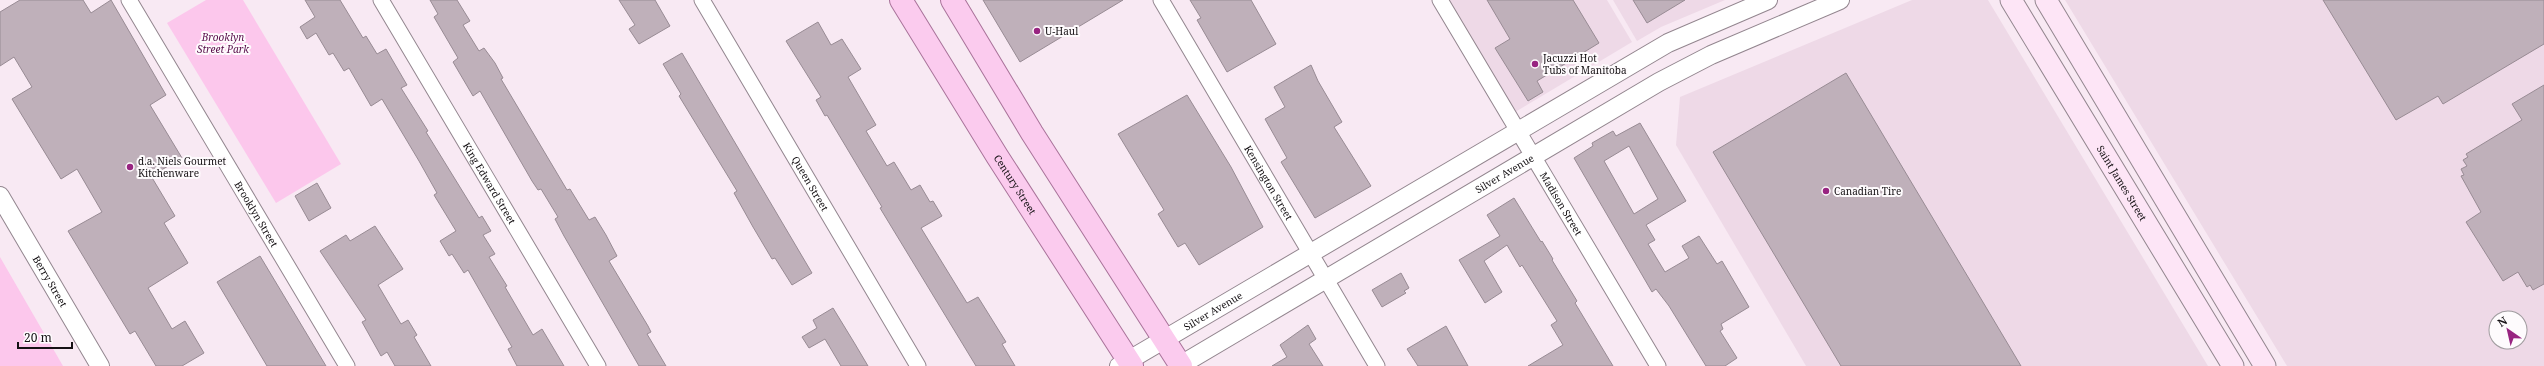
<svg xmlns="http://www.w3.org/2000/svg" width="2544" height="366" viewBox="0 0 2544 366" font-family="'Noto Serif',serif">
<rect width="100%" height="100%" fill="#f8e9f3"/>
<g fill="#eed9e7" fill-rule="evenodd">
<path d="M1444 0H1607L1632 42 1512 114Z"/>
<path d="M1613 0H1725L1661 27 1637 41Z"/>
<path d="M1912 0H1988L2208 366H1806L1676 145 1680 97Z"/>
<path d="M2065 0H2544V366H2287ZM2496 318H2520V342H2496Z"/>
</g>
<g fill="#fcc7ec">
<path d="M206 0H243L341 164 276 203 167 23Z"/>
<path d="M0 257 63 366H0Z"/>
</g>
<g fill="#bfb0ba" stroke="#988b94" fill-rule="evenodd">
<path d="M20 0H83L91 13 111 0 166 95 150 105 182 158 151 176 175 216 164 223 188 263 148 288 172 329 185 321 204 353 182 366H156L135 331 130 334 68 231 102 212 77 169 61 179 12 99 32 87 14 57 0 66V12Z"/>
<path d="M305 0H340L363 38 366 36 377 54 386 49 407 85 401 88 428 131 426 132 479 218 482 216 491 231 483 235 495 254 489 257 507 286 505 287 533 335 542 329 564 366H517L508 349 512 347 468 270 464 273 452 254 449 256 440 241 456 231 434 195 437 193 419 161 382 99 371 106 349 68 344 71 333 53 329 55 316 33 307 39 300 27 315 17Z"/>
<path d="M430 0H457L470 21 463 25 479 51 484 48 495 63 503 78 501 79 567 190 570 189 589 220 595 217 606 235 617 256 609 261 648 326 651 332 647 334 666 366H639L564 236 555 219 558 217 541 189 538 190 532 181 480 91 473 96 453 62 458 58 434 17 438 14Z"/>
<path d="M619 0H655L670 26 639 44 629 29 635 25Z"/>
<path d="M983 0H1123L1020 62Z"/>
<path d="M1190 0H1251L1276 44 1227 72 1197 20 1201 18Z"/>
<path d="M1487 0H1573L1599 43 1537 81 1543 92 1528 101 1495 48 1510 39Z"/>
<path d="M1633 0H1685L1647 23Z"/>
<path d="M2323 0H2544V44L2443 104 2438 96 2396 120Z"/>
<path d="M818 22 831 45 842 39 861 69 848 77 876 125 866 131 887 166 894 162 911 190 920 185 930 202 933 201 942 216 921 228 967 303 978 297 1006 342 1002 344 1015 366H976L880 208 882 207 827 115 825 116 816 100 821 97 786 41Z"/>
<path d="M682 53 812 273 792 285 775 258 772 259 753 227 734 193 737 191 679 96 681 94 663 64Z"/>
<path d="M1311 65 1318 81 1342 122 1334 127 1371 186 1315 218 1281 162 1287 158 1265 119 1285 107 1274 87Z"/>
<path d="M1846 73 1968 277 2021 366H1841L1713 152Z"/>
<path d="M2544 85V284L2533 290 2530 285 2527 287 2518 272 2503 281 2466 222 2481 212 2461 176 2464 175 2461 169 2467 166 2463 160 2468 157 2466 154 2522 120 2512 104Z"/>
<path d="M1187 95 1231 167 1263 227 1199 265 1185 243 1178 247 1158 214 1164 210 1118 134Z"/>
<path d="M1640 123 1686 201 1646 225 1655 240 1648 244 1665 272 1689 258 1682 246 1699 236 1717 264 1722 261 1749 307 1721 324 1723 329 1720 331 1737 358 1725 366H1706L1669 306 1656 289 1652 292 1574 158 1593 146 1592 143 1613 131 1616 136ZM1629 146 1658 199 1634 214 1604 161Z"/>
<path d="M317 183 331 208 309 221 295 196Z"/>
<path d="M1514 198 1541 242 1542 241 1553 259 1552 260 1577 301 1575 303 1613 366H1528L1563 345 1551 325 1557 321 1522 265 1520 267 1507 245 1484 261 1502 292 1485 303 1459 260 1500 236 1487 215Z"/>
<path d="M375 226 403 269 378 285 401 324 408 320 417 335 414 337 431 366H395L387 352 381 356 362 322 366 320 320 251 346 235 350 241Z"/>
<path d="M260 256 326 366H267L217 282Z"/>
<path d="M1401 273 1409 288 1404 291 1406 293 1382 307 1372 290Z"/>
<path d="M833 308 855 344 868 366H841L825 339 809 348 802 337 817 328 813 320Z"/>
<path d="M1308 325 1316 339 1309 344 1323 366H1272L1287 357 1280 345Z"/>
<path d="M1446 326 1468 366H1418L1407 349Z"/>
</g>
<g fill="none" stroke-linecap="round" stroke-linejoin="round">
<defs>
<g id="minor">
<path id="s1" d="M129 0 347 366"/>
<path id="s2" d="M381 0 598 366"/>
<path id="s3" d="M702 0 918 366"/>
<path id="s4" d="M1161 0 1377 366"/>
<path id="s5" d="M1440 0 1658 366"/>
</g>
<g id="tertiary">
<path id="s6" d="M0 196 100 366"/>
<path id="s7" d="M1119 366 1668 43 1768 0"/>
<path id="s8" d="M1179 366 1659 82 1711 55 1840 0"/>
</g>
<g id="secondary">
<path id="s9" d="M2011 0 2233 366"/>
<path d="M2046 0 2265 366"/>
</g>
<g id="primary">
<path id="s10" d="M901 0 997 156 1132 366"/>
<path d="M952 0 1032 133 1181 366"/>
</g>
</defs>
<use href="#minor" stroke="#93868f" stroke-width="17"/>
<use href="#tertiary" stroke="#93868f" stroke-width="20"/>
<use href="#secondary" stroke="#93868f" stroke-width="23"/>
<use href="#primary" stroke="#a9739a" stroke-width="24"/>
<use href="#minor" stroke="#fff" stroke-width="15"/>
<use href="#tertiary" stroke="#fff" stroke-width="18"/>
<use href="#secondary" stroke="#fde5f6" stroke-width="21"/>
<use href="#primary" stroke="#fbcbee" stroke-width="22"/>
</g>
<g fill="#982481" stroke="#fefbfd" stroke-width="1.5">
<circle cx="1037" cy="31" r="4"/>
<circle cx="1535" cy="64" r="4"/>
<circle cx="130" cy="167" r="4"/>
<circle cx="1826" cy="191" r="4"/>
</g>
<g text-anchor="middle" stroke-width="4" stroke-linejoin="round" paint-order="stroke">
<g font-size="10" fill="#151114" stroke="#fefbfd" text-anchor="start">
<text x="1045" y="35">U-Haul</text>
<text x="1543" y="62">Jacuzzi Hot<tspan x="1543" dy="12">Tubs of Manitoba</tspan></text>
<text x="138" y="165">d.a. Niels Gourmet<tspan x="138" dy="12">Kitchenware</tspan></text>
<text x="1834" y="195">Canadian Tire</text>
</g>
<g font-size="10" font-style="italic" fill="#570c49" stroke="#fefbfd">
<text x="223" y="41">Brooklyn<tspan x="223" dy="12">Street Park</tspan></text>
</g>
<g font-size="10" fill="#151114" stroke="#fefbfd">
<text dy="4" stroke="none"><textPath href="#s8" startOffset="378">Silver Avenue</textPath></text>
<text dy="4" stroke="none"><textPath href="#s2" startOffset="213">King Edward Street</textPath></text>
<text dy="4" stroke="none"><textPath href="#s3" startOffset="213">Queen Street</textPath></text>
<text dy="4" stroke="none"><textPath href="#s4" startOffset="212">Kensington Street</textPath></text>
<text dy="4" stroke="none"><textPath href="#s9" startOffset="214">Saint James Street</textPath></text>
<text dy="4" stroke="none"><textPath href="#s10" startOffset="217">Century Street</textPath></text>
<text dy="4" stroke="none"><textPath href="#s5" startOffset="237">Madison Street</textPath></text>
<text dy="4" stroke="none"><textPath href="#s1" startOffset="249">Brooklyn Street</textPath></text>
<text dy="4" stroke="none"><textPath href="#s6" startOffset="99">Berry Street</textPath></text>
<text dy="4" stroke="none"><textPath href="#s7" startOffset="109">Silver Avenue</textPath></text>
</g>
</g>
<g transform="translate(2508 330) rotate(326)"><circle r="19" fill="#fefbfd" stroke="#a19da0"/>
<path d="M0-3L7 15L0 10L-7 15Z" fill="#982481"/>
<text y="-6" font-size="11" font-weight="bold" text-anchor="middle" fill="#151114">N</text>
</g>
<path d="M18 342v6h54v-6" fill="none" stroke="#151114" stroke-width="2"/>
<text x="24" y="342" font-size="12" fill="#151114" stroke="#fefbfd" stroke-width="3" paint-order="stroke">20 m</text>
</svg>
